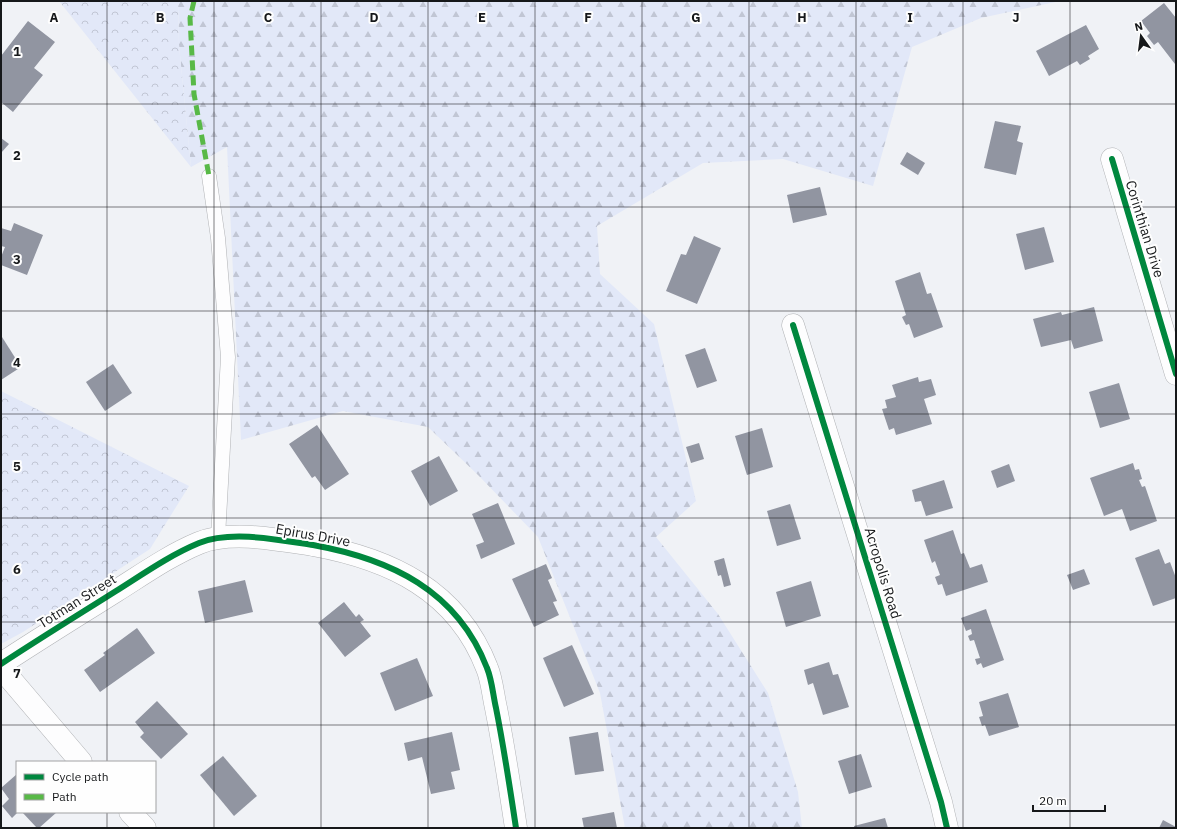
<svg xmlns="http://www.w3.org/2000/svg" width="1177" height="829" viewBox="0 0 1177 829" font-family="'IBM Plex Sans',sans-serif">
<defs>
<pattern id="forest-firs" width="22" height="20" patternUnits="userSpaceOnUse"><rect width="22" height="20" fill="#e2e8f8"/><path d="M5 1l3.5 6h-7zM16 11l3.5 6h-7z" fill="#c1c6d4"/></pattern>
<pattern id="park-crowns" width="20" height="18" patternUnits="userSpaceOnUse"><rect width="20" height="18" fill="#e2e8f8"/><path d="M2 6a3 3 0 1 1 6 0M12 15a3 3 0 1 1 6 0" fill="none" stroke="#c1c6d4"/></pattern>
</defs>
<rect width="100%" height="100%" fill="#f0f2f6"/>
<path fill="url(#forest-firs)" d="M178 1H1060L981 18 912 47 873 186 783 159 703 163 597 226 600 274 654 324 696 501 656 537 718 614 768 693 798 792 802 828H625L600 693 538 537 478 475 428 427 343 411 241 440 227 147 191 167 179 45Z"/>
<g fill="url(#park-crowns)">
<path d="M59 1H178L179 45 191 167Z"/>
<path d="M1 391 189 486 150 549 23 632 1 644Z"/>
</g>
<g fill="#9195a1">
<path d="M1164 3 1176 18 1175 64 1158 42 1154 45 1147 36 1150 33 1141 21Z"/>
<path d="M28 21 55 42 34 68 43 75 13 112 1 102V56Z"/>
<path d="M1086 25 1099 49 1088 56 1090 59 1080 65 1077 61 1049 76 1036 51Z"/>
<path d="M995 121 1021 126 1017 141 1023 143 1016 175 984 168Z"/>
<path d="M1 138 9 144 1 153Z"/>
<path d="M907 152 925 163 918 175 900 164Z"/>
<path d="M820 187 827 215 793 223 787 195Z"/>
<path d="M14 223 43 235 27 275 1 265V257L5 247 1 246V228L11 231Z"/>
<path d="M1044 227 1054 262 1025 270 1016 234Z"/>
<path d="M694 236 721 248 697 304 666 291 681 254 686 255Z"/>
<path d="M920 272 927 294 931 293 943 327 914 338 909 324 906 325 902 317 906 315 895 281Z"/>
<path d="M1094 307 1103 341 1074 349 1071 340 1041 347 1033 319 1061 312 1062 315Z"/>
<path d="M2 337 21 367 1 380V338Z"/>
<path d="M705 348 717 381 697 388 685 355Z"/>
<path d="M113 364 132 393 105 411 86 382Z"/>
<path d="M918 377 919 382 931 379 936 395 924 399 932 424 896 435 894 428 889 430 882 409 887 408 885 400 896 397 892 385Z"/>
<path d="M1119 383 1130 419 1100 428 1089 392Z"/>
<path d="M317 425 349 474 325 490 315 476 312 478 289 444Z"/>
<path d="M762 428 773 467 747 475 735 436Z"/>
<path d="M699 443 704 459 691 463 686 447Z"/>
<path d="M439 456 458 491 430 506 411 471Z"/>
<path d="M1133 463 1135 470 1139 469 1142 479 1139 480 1142 487 1145 486 1157 521 1130 531 1122 509 1104 516 1090 478Z"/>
<path d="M1009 464 1015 481 997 488 991 471Z"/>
<path d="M944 480 953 508 926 516 921 501 915 502 912 490Z"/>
<path d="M498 503 515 544 481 559 476 545 484 542 472 514Z"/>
<path d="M790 504 801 539 777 546 767 511Z"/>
<path d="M953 530 961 554 964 553 970 568 982 564 988 582 946 596 942 584 938 585 935 577 940 575 935 561 932 563 924 540Z"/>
<path d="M1159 549 1165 564 1170 562 1176 578V598L1153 606 1135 558Z"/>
<path d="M724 558 731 585 724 587 721 575 718 576 714 561Z"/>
<path d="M546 564 552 578 548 580 557 601 553 602 559 615 534 627 512 579Z"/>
<path d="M1084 569 1090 584 1073 590 1067 575Z"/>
<path d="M245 580 253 612 205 623 198 591Z"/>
<path d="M811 581 821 616 786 627 776 592Z"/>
<path d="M344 602 356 617 359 614 364 620 360 622 371 636 345 657 318 623Z"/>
<path d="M986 609 1004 660 983 668 981 663 977 665 975 659 980 658 974 640 970 641 968 636 972 634 971 629 966 631 961 618Z"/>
<path d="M137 628 155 653 100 692 84 670 105 655 103 653Z"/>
<path d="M572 645 594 694 564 707 543 658Z"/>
<path d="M417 658 433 696 395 711 380 673Z"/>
<path d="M829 662 833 675 838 674 849 707 823 715 813 683 808 685 804 670Z"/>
<path d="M1008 693 1019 727 989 736 985 725 982 726 979 717 983 716 979 702Z"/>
<path d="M157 701 188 734 161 759 140 737 144 733 135 722Z"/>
<path d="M452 732 460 770 451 772 455 789 431 794 422 757 408 761 404 743Z"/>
<path d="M598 732 604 771 575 775 569 737Z"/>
<path d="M861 754 872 787 849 794 838 761Z"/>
<path d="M223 756 257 796 234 816 200 775Z"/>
<path d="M17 774V813L12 818 2 806 9 799 1 788Z"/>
<path d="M22 812H57L39 828H37Z"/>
<path d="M614 812 617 828H584L582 818Z"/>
<path d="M885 818 888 828H854V826Z"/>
<path d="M1163 820 1176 827V828H1159Z"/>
</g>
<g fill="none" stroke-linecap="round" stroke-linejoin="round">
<defs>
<path id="service" d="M209 176 218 238 228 357 218 537"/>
<g id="minor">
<path d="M1112 159 1176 374"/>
<path d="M793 325 941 802 947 828"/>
<path d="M1 664C39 639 78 615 116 591 143 574 170 555 199 543 231 530 280 540 313 545 390 559 457 590 487 668 492 680 493 695 496 708 504 748 510 788 516 828"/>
<path d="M1 668 81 762"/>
<path d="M130 812 145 828"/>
</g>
</defs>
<use href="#service" stroke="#b0b2b5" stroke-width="15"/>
<use href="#minor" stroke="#b0b2b5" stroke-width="23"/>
<use href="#service" stroke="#fdfdfe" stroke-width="14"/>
<use href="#minor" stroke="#fdfdfe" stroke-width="22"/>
<path stroke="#58b947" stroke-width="5" stroke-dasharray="10 5" stroke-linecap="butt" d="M194 1 190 18 194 94 209 176"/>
<defs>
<g id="cycleway">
<path d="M1112 159 1176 374"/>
<path d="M793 325 941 802 947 828"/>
<path d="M1 664C39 639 78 615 116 591 143 574 170 555 199 543 231 530 280 540 313 545 390 559 457 590 487 668 492 680 493 695 496 708 504 748 510 788 516 828"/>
</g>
</defs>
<use href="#cycleway" stroke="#fefefe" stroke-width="8"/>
<use href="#cycleway" stroke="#00873e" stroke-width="6"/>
</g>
<path fill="none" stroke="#16181a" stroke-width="1" stroke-opacity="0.55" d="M107 1V762M214 1V828M321 1V828M428 1V828M535 1V828M642 1V828M749 1V828M856 1V828M963 1V828M1070 1V828M1 104H1176M1 207H1176M1 311H1176M1 414H1176M1 518H1176M1 622H1176M1 725H1176M107 812V828"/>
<g text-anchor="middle" stroke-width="4" stroke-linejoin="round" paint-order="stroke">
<g font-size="14" fill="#16181a" stroke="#fefefe">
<text transform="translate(1145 229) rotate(73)" y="5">Corinthian Drive</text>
<text transform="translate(313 535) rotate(10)" y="5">Epirus Drive</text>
<text transform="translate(883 573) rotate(73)" y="5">Acropolis Road</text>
<text transform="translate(77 601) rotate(-32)" y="5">Totman Street</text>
</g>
</g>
<g font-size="13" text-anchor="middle" font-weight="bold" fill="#16181a" stroke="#fefefe" stroke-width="4" stroke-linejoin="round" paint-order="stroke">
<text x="54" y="22">A</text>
<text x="160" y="22">B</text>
<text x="268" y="22">C</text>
<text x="374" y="22">D</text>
<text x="482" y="22">E</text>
<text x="588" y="22">F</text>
<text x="696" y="22">G</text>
<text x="802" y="22">H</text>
<text x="910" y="22">I</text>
<text x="1016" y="22">J</text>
<text x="17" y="56">1</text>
<text x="17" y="160">2</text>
<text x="17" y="264">3</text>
<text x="17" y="367">4</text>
<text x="17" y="471">5</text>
<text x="17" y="574">6</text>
<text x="17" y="678">7</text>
</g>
<rect width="1177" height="829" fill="none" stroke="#16181a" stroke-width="4"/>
<rect x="16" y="761" width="140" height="52" fill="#fefefe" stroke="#a1a2a3"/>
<rect x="24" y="774" width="20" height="6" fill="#00873e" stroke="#a1a2a3"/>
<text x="52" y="781" font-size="12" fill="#16181a">Cycle path</text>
<rect x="24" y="794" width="20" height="6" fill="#58b947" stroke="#a1a2a3"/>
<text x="52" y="801" font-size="12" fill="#16181a">Path</text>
<g transform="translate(1141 36) rotate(346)" stroke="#fefefe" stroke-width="3" paint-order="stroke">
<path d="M0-3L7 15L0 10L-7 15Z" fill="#16181a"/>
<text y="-6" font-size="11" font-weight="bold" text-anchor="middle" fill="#16181a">N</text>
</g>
<path d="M1033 805v6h72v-6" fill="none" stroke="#16181a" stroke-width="2"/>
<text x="1039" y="805" font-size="12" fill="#16181a" stroke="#fefefe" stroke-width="3" paint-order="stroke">20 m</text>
</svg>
